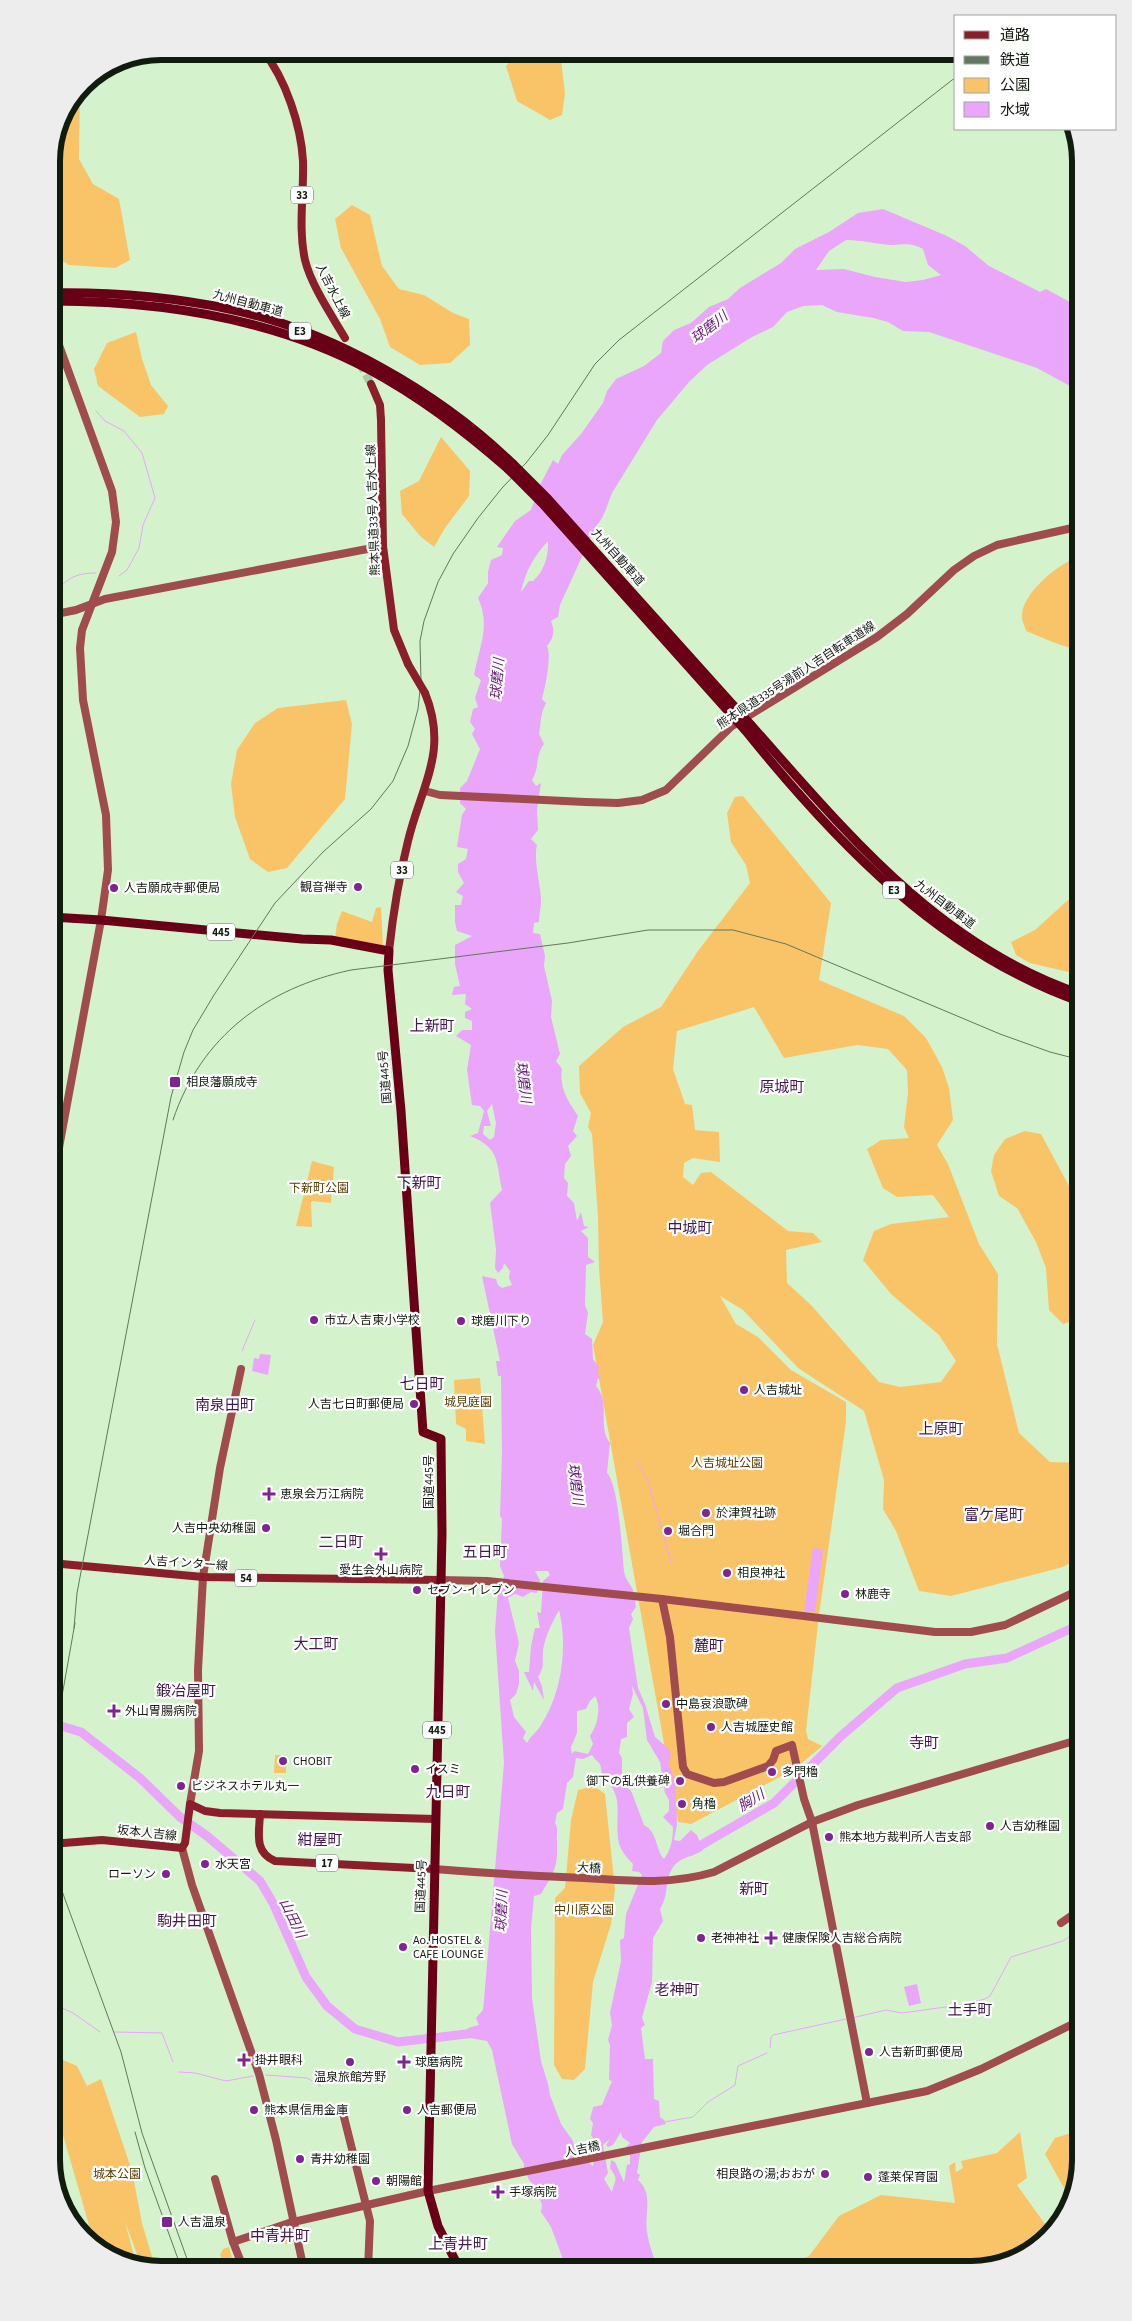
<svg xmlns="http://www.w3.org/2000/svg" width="1132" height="2321" viewBox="0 0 1132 2321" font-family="'Source Sans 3','Noto Sans JP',sans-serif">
<rect width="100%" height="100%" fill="#d4f3cc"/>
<g fill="#f9c468" fill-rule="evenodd">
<path d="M516 51H560L565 94 562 115 550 120 517 101 506 66 517 54Z"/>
<path d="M80 89 79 159 93 184 119 199 130 260 115 268 69 265 51 254V154L60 119Z"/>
<path d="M352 205 370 215 382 266 399 289 424 295 453 313 469 319 470 345 450 363 420 365 390 347 380 319 341 248 335 219Z"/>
<path d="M136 332 142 359 151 385 168 406 164 414 140 417 98 386 94 369 107 343Z"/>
<path d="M441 437 470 471 469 496 445 528 434 547 421 537 402 514 400 491 419 481Z"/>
<path d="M1081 556V650C1061 647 1044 638 1026 631 1025 626 1021 620 1022 615 1023 592 1060 562 1081 556Z"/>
<path d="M346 700 352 724 345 799 287 868 268 872 250 859 235 817 231 784 237 750 255 723 278 708Z"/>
<path d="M743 796 831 903 819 980 904 1016 926 1038 942 1067 949 1088 953 1120 937 1145 948 1164 979 1244 998 1274 997 1344 1019 1433 1050 1462 1081 1463V1557L1063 1567 951 1596 919 1591 896 1531 883 1509 884 1480 864 1411 798 1368 743 1310 720 1296 736 1324 758 1337 791 1370 846 1402V1422L819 1615 806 1731 808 1739 822 1746 795 1769 691 1824 678 1822 593 1345 603 1322 599 1268 598 1217 592 1134 588 1127 591 1113 580 1093 579 1066 623 1027 661 1007 698 951 750 883 746 865 731 842 727 813 735 797ZM754 1007 784 1058 857 1045 888 1049 907 1070 908 1093 904 1127 909 1138 881 1140 867 1149 883 1188 897 1197 933 1195 949 1217 891 1224 874 1231 863 1260 891 1294 939 1335 956 1361 941 1382 900 1387 879 1382 811 1305 787 1283 786 1250 822 1242 813 1233 788 1231 711 1172 701 1173 693 1185 683 1177 684 1163 693 1158 720 1162 719 1132 695 1130 692 1105 685 1104 673 1069 677 1031Z"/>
<path d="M1068 900 1081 905V975L1030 963 1016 955 1011 942 1035 930Z"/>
<path d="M381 907 383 947 335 938 337 924 342 911 372 922 376 908Z"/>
<path d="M1025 1131 1041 1134 1081 1208V1318L1063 1324 1049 1310 1046 1268 1036 1242 1017 1208 999 1196 991 1171 994 1155 1005 1139Z"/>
<path d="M312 1161 334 1167 331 1203 311 1201 312 1227 296 1226Z"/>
<path d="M480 1378 485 1444 466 1441V1429L456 1424 454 1380Z"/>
<path d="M275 1755H286V1773H274Z"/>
<path d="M594 1786 605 1794 615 1889 611 1924 593 1982 585 2069 574 2080 562 2079 554 2065 555 1898 565 1888 571 1820 578 1790Z"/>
<path d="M51 2055 77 2066 87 2086 101 2079 132 2171 142 2223 156 2270 141 2265 125 2222 136 2263 94 2247 87 2238 91 2232 63 2135 51 2111Z"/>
<path d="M1081 2130V2160L1069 2197 1045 2154 1055 2138Z"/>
<path d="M1020 2132 1027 2178 1017 2185 1050 2231 1013 2261 971 2270H789L788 2265 809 2256 839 2216 881 2195 955 2203 949 2166 955 2162 956 2172 963 2168 961 2161 997 2153Z"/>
<circle cx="287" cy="2238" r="6"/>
<path d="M229 2247 235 2270H226L220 2255 223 2249Z"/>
</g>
<g fill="#e9a6fa" fill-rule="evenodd">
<path d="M883 209 947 236 965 246 989 266 1040 292 1046 289 1081 308V389L1070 386 1037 368 929 332 903 331 888 322 873 318 837 312 822 305 803 306 787 312 773 327 752 337 707 365 689 382 657 420 612 493C607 505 605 517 596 526L560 605 558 617 551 621C555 631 554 637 547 646 552 655 545 688 542 699L546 703C539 718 542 720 539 734L544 744C535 756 540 767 532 780L536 786 541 783 537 810 538 830 531 839 537 845C533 861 541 885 541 901 541 908 539 915 539 922L534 923 533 933 540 934 545 956 544 966 552 1001 551 1017 560 1054 556 1061 562 1069C559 1088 568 1101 578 1116L573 1131 577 1136 568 1146 571 1156 565 1164 564 1178 568 1183 567 1196 574 1203 577 1221 581 1212 584 1226 589 1227 581 1231 588 1238V1257L595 1262 586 1265 585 1305 588 1313 585 1334 592 1339 593 1359 599 1367 598 1373 601 1381 598 1378 596 1386C611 1403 597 1427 610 1443L607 1473C619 1485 622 1552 624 1571 625 1579 629 1582 632 1588 635 1593 635 1602 636 1607L631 1614 633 1619 629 1628 638 1688 645 1704 655 1737 670 1750 671 1757 668 1762 675 1781 677 1824 674 1840 680 1841 691 1830 697 1835 703 1850C696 1855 688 1856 681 1860 662 1871 671 1893 660 1909L663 1921 653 1938 652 1982 642 2018 645 2025 641 2028 645 2059H653L654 2099 659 2101 660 2117 664 2120 666 2124 654 2127 642 2142 637 2173 640 2175 638 2180C654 2194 644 2213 647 2232 649 2245 654 2257 658 2270H567L551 2227 541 2212 542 2205 536 2188 529 2180 524 2168V2164L512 2144 492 2050 487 2041 464 2037 468 2028 479 2025 476 2018 483 2010 484 2000 504 1763 495 1631 498 1590 502 1587 504 1576 500 1566 502 1519 500 1516 502 1453 501 1376H498L496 1361H500L482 1276 496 1279 498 1285 502 1288 512 1285 509 1278 510 1271 504 1263 503 1268 498 1273 495 1268 496 1249 490 1203 502 1190C496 1161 500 1148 470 1136L478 1133 484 1111 480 1106 472 1105 467 1070 471 1045 456 1036 462 1030H472V1021L465 1018V1012L472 1009 465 1004 466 994 452 995 454 987 460 986 455 964V945L472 936 457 931 455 922V905H461L463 896 456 892 464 883 458 872V864L466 859 468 849 457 847 462 815 466 809 460 803V788L467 781 480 749 472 734 475 729 470 722 473 709 478 707 475 698 481 680 474 675C479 648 491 626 478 598L488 583V572L491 560 502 555 503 548 497 547 515 521 531 510 540 485 553 460 558 464 562 455 581 434 603 403 607 391 616 379 644 366 661 353 663 341 674 330 691 323 709 307 728 299 740 288 781 263 795 249 829 232 858 213ZM846 240C862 240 876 244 891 245 906 245 909 242 923 249L928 265 941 275 923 280 906 282 875 277 844 269 816 270 829 251ZM548 541C549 555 544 572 533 581H529L521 592C525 572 534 556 548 541ZM492 1104 496 1123 494 1137 490 1140 483 1134 484 1126H491L487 1111ZM535 1571H548L550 1575 543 1581 541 1613 537 1612 540 1628H535L531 1646 529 1672H524L533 1691 534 1682 544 1700 542 1686 538 1677C545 1667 542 1662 543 1651 545 1636 552 1623 559 1610 568 1646 562 1693 541 1725 537 1732 531 1735 527 1743L523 1738 526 1732 514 1717 510 1700 516 1694 519 1684V1671L515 1661 519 1643 508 1598 515 1594 523 1597 531 1592 537 1593 540 1580ZM632 1686 643 1708 647 1740 660 1762 665 1793 669 1800V1811L663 1817 673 1827C673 1839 671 1850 664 1859 655 1849 658 1832 644 1825L632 1793 622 1779V1758L619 1753 621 1739 627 1737V1723L634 1717 629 1709 633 1694ZM595 1696C602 1708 597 1726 590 1736L593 1744 588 1754 574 1751 572 1754 571 1747 577 1733V1711L586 1709 590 1701ZM592 1755C600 1766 601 1760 602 1777 625 1795 615 1813 618 1838 619 1849 626 1857 633 1864L632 1871 639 1872 642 1875 626 1914 624 1938 620 1940 621 1961 610 2013 612 2025 608 2040 610 2045 609 2080 612 2081 602 2105 593 2107 590 2119 593 2123 591 2135 596 2143V2150L593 2166 576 2153 573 2141 561 2124 550 2095 548 2084 541 2061 532 1998 531 1929 534 1896 541 1894C554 1872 558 1868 557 1842 556 1835 559 1830 555 1823L557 1813 563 1809 567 1783 573 1777 576 1758 583 1759ZM621 2132 622 2137 630 2143 626 2147 630 2156V2164L627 2165 624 2182 615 2162 611 2160 610 2168C619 2181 615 2178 612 2192L604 2179 608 2173 603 2145 610 2139 606 2145 608 2147 613 2145Z"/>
<path d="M260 1354 271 1355 268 1375 252 1371 254 1358 259 1359Z"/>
<path d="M813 1548 823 1549 815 1612 804 1611Z"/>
<path d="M917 1984 921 2003 909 2006 904 1987Z"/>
</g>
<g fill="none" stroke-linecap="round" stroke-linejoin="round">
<g stroke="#e9a6fa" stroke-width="1">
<path d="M96 411 105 421 124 431 142 453 155 498 143 525 139 548 127 570 119 576"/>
<path d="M51 596C67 580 72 573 96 573"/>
<path d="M242 1351 255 1320"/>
<path d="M637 1461 648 1481 671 1562"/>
<path d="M51 2003 73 2013 100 2032"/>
<path d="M962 2005 985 1999 990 1996 1011 1957 1063 1941 1073 1934 1081 1920"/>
<path d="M852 2018 886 2010 902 2013 960 2005"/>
<path d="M115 2032 162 2033 173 2062"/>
<path d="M770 2048 771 2037 773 2035 846 2019"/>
<path d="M179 2072 195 2073 226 2081 253 2076"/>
<path d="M266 2075 307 2078 321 2086"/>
<path d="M664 2122 693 2117 708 2102 735 2085 738 2066 767 2053"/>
<path d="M239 2248 249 2270"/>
</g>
<g stroke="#e9a6fa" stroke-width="9">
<path d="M51 1723 81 1732 140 1778 180 1817 207 1836 260 1881 273 1903 306 1977 327 2006 355 2029 398 2042 475 2033"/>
<path d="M691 1851 774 1803 841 1736 897 1688 965 1664 1007 1658 1081 1624"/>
</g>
<path stroke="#adc8a6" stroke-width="8" stroke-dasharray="8 4" stroke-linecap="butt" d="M360 364 371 384"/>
<g stroke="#a04b4e" stroke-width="8">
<path d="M51 615 76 610 105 599 383 546"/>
<path d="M425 791 440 795 585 802 618 803 642 800 666 790 732 726 877 637 907 614 954 570 974 556 997 545 1081 526"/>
<path d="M51 1191 101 920 108 870 106 815 83 700 80 648 82 630 112 552 116 522 112 491 51 323"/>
<path d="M51 1520 57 1420 51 1295"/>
<path d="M441 1580 487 1581 662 1599 935 1632H971L1005 1625 1081 1589"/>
<path d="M662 1599 670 1637 683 1767 687 1774 714 1783 724 1782 768 1766 773 1760 776 1751 792 1745 804 1799 812 1822 867 2103"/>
<path d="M190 1804 199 1751 198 1670 203 1577 220 1468 241 1369"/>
<path d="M182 1848 192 1885 259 2074 276 2140 304 2270"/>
<path d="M434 1869C484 1873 534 1876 584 1878 629 1881 671 1885 714 1872L812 1822 858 1805 1081 1739"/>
<path d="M1061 1923 1081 1909"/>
<path d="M342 2109 370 2221 368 2270"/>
<path d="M215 2179 233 2242 244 2270"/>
<path d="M233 2242 289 2223 428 2191 927 2091 981 2069 1081 2020"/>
</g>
<g stroke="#8a1e2b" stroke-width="8">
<path d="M263 51C286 79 301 126 303 161 304 194 298 228 305 260 311 285 332 316 345 338"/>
<path d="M371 384 380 405 381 420 383 546 394 630 408 664"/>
<path d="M389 951C393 914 399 877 408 841 421 786 449 752 425 693"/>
<path d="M51 1563 203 1577 441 1580"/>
<path d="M260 1814C259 1834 254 1852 275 1861L434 1869"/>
<path d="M51 1844 102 1840 182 1848 185 1843 190 1804 205 1811 220 1813 435 1819"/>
</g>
<g stroke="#690016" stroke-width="9">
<path d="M51 293C111 292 171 297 229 309 330 330 439 392 513 464"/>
<path d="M51 301C160 301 273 318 370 370 420 397 465 431 508 469"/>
<path d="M751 725C847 833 938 946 1081 994"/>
<path d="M745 730C836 843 941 953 1081 1002"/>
<path d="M51 917 101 920 302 939 331 940 389 951 388 970 401 1111 423 1432 441 1439 442 1534 428 2191 438 2226 460 2270"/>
</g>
<g stroke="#63775e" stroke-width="1">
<path d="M173 1120C201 1036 267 988 351 970L568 943 648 930H733L786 944 1000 1034 1050 1052 1081 1060"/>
<path d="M74 1628 77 1593 171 1097 184 1052 193 1030 214 995 275 903 323 852 371 809 393 781 408 746 418 709 421 681 420 641 424 621 438 582 453 554 478 518 502 488 526 463 548 435 595 364 619 340 956 77"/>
<path d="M51 1758 75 1623"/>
<path d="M51 1835 62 1891 121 2052 142 2133 191 2270"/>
<path d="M135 2132 145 2168 182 2270"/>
</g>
<path stroke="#8a1e2b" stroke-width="8" d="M408 664 425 693"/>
<g stroke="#690016" stroke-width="9">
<path d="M513 464 548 499 751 725"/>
<path d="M508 469 542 503 745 730"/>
</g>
</g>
<g fill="#7f2593" stroke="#fff" stroke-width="2">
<circle cx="358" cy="887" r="5"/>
<circle cx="114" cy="888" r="5"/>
<rect x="169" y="1076" width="12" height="12" rx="2.5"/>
<circle cx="314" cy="1320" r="5"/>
<circle cx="461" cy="1321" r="5"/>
<circle cx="744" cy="1390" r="5"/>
<circle cx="414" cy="1404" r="5"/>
<path d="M266.5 1486.5h5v5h5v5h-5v5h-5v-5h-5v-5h5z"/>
<circle cx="706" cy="1513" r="5"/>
<circle cx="266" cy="1528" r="5"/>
<circle cx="668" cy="1531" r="5"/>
<path d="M378.5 1546.5h5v5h5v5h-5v5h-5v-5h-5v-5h5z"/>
<circle cx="727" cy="1573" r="5"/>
<circle cx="417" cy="1590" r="5"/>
<circle cx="845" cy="1594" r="5"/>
<circle cx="666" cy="1704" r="5"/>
<path d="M111.5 1703.5h5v5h5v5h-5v5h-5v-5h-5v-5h5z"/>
<circle cx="711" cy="1727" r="5"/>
<circle cx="283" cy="1761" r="5"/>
<circle cx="415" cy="1769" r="5"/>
<circle cx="772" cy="1772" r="5"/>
<circle cx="680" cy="1781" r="5"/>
<circle cx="181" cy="1786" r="5"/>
<circle cx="682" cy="1804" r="5"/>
<circle cx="990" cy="1826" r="5"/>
<circle cx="829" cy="1837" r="5"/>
<circle cx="205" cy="1864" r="5"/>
<circle cx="166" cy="1874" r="5"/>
<circle cx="701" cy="1938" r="5"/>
<path d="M768.5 1930.5h5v5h5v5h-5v5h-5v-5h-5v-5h5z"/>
<circle cx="403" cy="1947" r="5"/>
<circle cx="869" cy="2052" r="5"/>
<path d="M241.5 2052.5h5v5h5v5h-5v5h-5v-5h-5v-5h5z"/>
<circle cx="350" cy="2062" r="5"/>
<path d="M401.5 2054.5h5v5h5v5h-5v5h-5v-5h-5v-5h5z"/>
<circle cx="254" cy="2110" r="5"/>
<circle cx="407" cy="2110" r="5"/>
<circle cx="300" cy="2159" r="5"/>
<circle cx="825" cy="2174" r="5"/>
<circle cx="868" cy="2177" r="5"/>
<circle cx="376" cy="2181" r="5"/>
<path d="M495.5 2184.5h5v5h5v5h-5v5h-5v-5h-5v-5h5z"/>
<rect x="161" y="2216" width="12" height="12" rx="2.5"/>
</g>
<g text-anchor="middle" stroke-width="4.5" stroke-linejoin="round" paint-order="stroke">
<g fill="#fff" stroke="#586056" stroke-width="1">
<rect x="291" y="186.5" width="22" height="17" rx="4"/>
<rect x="289" y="322.5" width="22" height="17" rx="4"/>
<rect x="391" y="861.5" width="22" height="17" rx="4"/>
<rect x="883" y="881.5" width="22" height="17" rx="4"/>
<rect x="207" y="923.5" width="28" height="17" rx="4"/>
<rect x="235" y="1569.5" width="22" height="17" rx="4"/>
<rect x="423" y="1721.5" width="28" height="17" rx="4"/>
<rect x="316" y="1854.5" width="22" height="17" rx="4"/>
</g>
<g font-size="11" font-weight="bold" fill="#111c0e">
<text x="302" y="199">33</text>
<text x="300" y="335">E3</text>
<text x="402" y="874">33</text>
<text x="894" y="894">E3</text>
<text x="221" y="936">445</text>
<text x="246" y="1582">54</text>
<text x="437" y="1734">445</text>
<text x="327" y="1867">17</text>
</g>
<g font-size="12" fill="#111c0e" stroke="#fff">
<text transform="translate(333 291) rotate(63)" y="4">人吉水上線</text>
<text transform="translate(248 303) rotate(15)" y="4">九州自動車道</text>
<text transform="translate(373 510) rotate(-92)" y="4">熊本県道33号人吉水上線</text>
<text transform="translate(618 557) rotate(48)" y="4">九州自動車道</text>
<text transform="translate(796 675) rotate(-33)" y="4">熊本県道335号湯前人吉自転車道線</text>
<text transform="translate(945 904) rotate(37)" y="4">九州自動車道</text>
<text transform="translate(385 1077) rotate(-95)" y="4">国道445号</text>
<text transform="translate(429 1482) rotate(-90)" y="4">国道445号</text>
<text transform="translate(186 1563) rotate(4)" y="4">人吉インター線</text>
<text transform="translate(147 1833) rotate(6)" y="4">坂本人吉線</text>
<text transform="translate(589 1868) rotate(3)" y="4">大橋</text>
<text transform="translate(421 1886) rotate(-88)" y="4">国道445号</text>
<text transform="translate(582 2149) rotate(-12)" y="4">人吉橋</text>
</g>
<g font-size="12" fill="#111c0e" stroke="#fff" text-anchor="start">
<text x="348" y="891" text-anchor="end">観音禅寺</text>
<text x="124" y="892">人吉願成寺郵便局</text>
<text x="186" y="1086">相良藩願成寺</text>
<text x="324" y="1324">市立人吉東小学校</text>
<text x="471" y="1325">球磨川下り</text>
<text x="754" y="1394">人吉城址</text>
<text x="404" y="1408" text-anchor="end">人吉七日町郵便局</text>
<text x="280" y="1498">恵泉会万江病院</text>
<text x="716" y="1517">於津賀社跡</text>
<text x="256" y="1532" text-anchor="end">人吉中央幼稚園</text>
<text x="678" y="1535">堀合門</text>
<text x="381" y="1574" text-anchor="middle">愛生会外山病院</text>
<text x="737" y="1577">相良神社</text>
<text x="427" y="1594">セブン-イレブン</text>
<text x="855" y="1598">林鹿寺</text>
<text x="676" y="1708">中島哀浪歌碑</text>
<text x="125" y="1715">外山胃腸病院</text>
<text x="721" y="1731">人吉城歴史館</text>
<text x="293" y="1765">CHOBIT</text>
<text x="425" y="1773">イスミ</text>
<text x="782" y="1776">多門櫓</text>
<text x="670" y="1785" text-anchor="end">御下の乱供養碑</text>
<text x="191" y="1790">ビジネスホテル丸一</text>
<text x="692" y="1808">角櫓</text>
<text x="1000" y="1830">人吉幼稚園</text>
<text x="839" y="1841">熊本地方裁判所人吉支部</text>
<text x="215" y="1868">水天宮</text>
<text x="156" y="1878" text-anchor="end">ローソン</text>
<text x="711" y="1942">老神神社</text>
<text x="782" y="1942">健康保険人吉総合病院</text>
<text x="413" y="1944">Ao. HOSTEL &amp;<tspan x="413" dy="14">CAFE LOUNGE</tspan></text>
<text x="879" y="2056">人吉新町郵便局</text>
<text x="255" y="2064">掛井眼科</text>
<text x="415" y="2066">球磨病院</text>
<text x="350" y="2081" text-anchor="middle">温泉旅館芳野</text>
<text x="264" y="2114">熊本県信用金庫</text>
<text x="417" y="2114">人吉郵便局</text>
<text x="310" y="2163">青井幼稚園</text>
<text x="815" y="2178" text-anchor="end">相良路の湯;おおが</text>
<text x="878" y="2181">蓬莱保育園</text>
<text x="386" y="2185">朝陽館</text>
<text x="509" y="2196">手塚病院</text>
<text x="178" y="2226">人吉温泉</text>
</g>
<g font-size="12" fill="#573b00" stroke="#fff">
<text x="319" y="1192">下新町公園</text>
<text x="468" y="1406">城見庭園</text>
<text x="727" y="1467">人吉城址公園</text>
<text x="584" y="1914">中川原公園</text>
<text x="117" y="2178">城本公園</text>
</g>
<g font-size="14" font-style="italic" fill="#641775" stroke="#fff">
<text transform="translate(709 327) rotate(-38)" y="5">球磨川</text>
<text transform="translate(497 679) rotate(-85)" y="5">球磨川</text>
<text transform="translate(524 1082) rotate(83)" y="5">球磨川</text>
<text transform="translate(576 1484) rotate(83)" y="5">球磨川</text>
<text transform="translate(751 1800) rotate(-31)" y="5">胸川</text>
<text transform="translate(501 1911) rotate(-88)" y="5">球磨川</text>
<text transform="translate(293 1918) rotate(64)" y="5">山田川</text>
</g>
<g font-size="15" fill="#43194d" stroke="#fff">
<text x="432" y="1031">上新町</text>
<text x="782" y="1092">原城町</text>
<text x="419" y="1188">下新町</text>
<text x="690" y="1233">中城町</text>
<text x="422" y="1389">七日町</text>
<text x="225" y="1410">南泉田町</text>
<text x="941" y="1434">上原町</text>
<text x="994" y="1520">富ケ尾町</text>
<text x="341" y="1547">二日町</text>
<text x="485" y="1557">五日町</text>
<text x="316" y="1649">大工町</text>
<text x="709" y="1651">麓町</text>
<text x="186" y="1696">鍛冶屋町</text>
<text x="924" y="1748">寺町</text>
<text x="448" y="1797">九日町</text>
<text x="320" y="1845">紺屋町</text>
<text x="754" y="1894">新町</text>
<text x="187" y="1926">駒井田町</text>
<text x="677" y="1995">老神町</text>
<text x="970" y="2015">土手町</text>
<text x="280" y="2241">中青井町</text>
<text x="458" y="2249">上青井町</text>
</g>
</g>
<path d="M0 0H1132V2321H0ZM161 60H971A101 101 0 0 1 1072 161V2160A101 101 0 0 1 971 2261H161A101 101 0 0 1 60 2160V161A101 101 0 0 1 161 60Z" fill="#ecedec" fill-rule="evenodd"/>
<path fill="none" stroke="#111c0e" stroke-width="6" d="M161 60H971A101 101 0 0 1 1072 161V2160A101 101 0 0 1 971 2261H161A101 101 0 0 1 60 2160V161A101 101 0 0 1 161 60Z"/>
<rect x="954" y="15" width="162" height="115" fill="#ffffff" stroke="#a0a49f"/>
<rect x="964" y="31" width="25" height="8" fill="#8a1e2b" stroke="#a0a49f"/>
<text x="1000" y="40" font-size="15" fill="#111c0e">道路</text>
<rect x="964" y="56" width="25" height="8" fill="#63775e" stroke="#a0a49f"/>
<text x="1000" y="65" font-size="15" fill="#111c0e">鉄道</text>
<rect x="964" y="78" width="25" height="15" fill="#f9c468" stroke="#a0a49f"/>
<text x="1000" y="90" font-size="15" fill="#111c0e">公園</text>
<rect x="964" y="102" width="25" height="15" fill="#e9a6fa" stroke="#a0a49f"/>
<text x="1000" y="115" font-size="15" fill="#111c0e">水域</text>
</svg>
